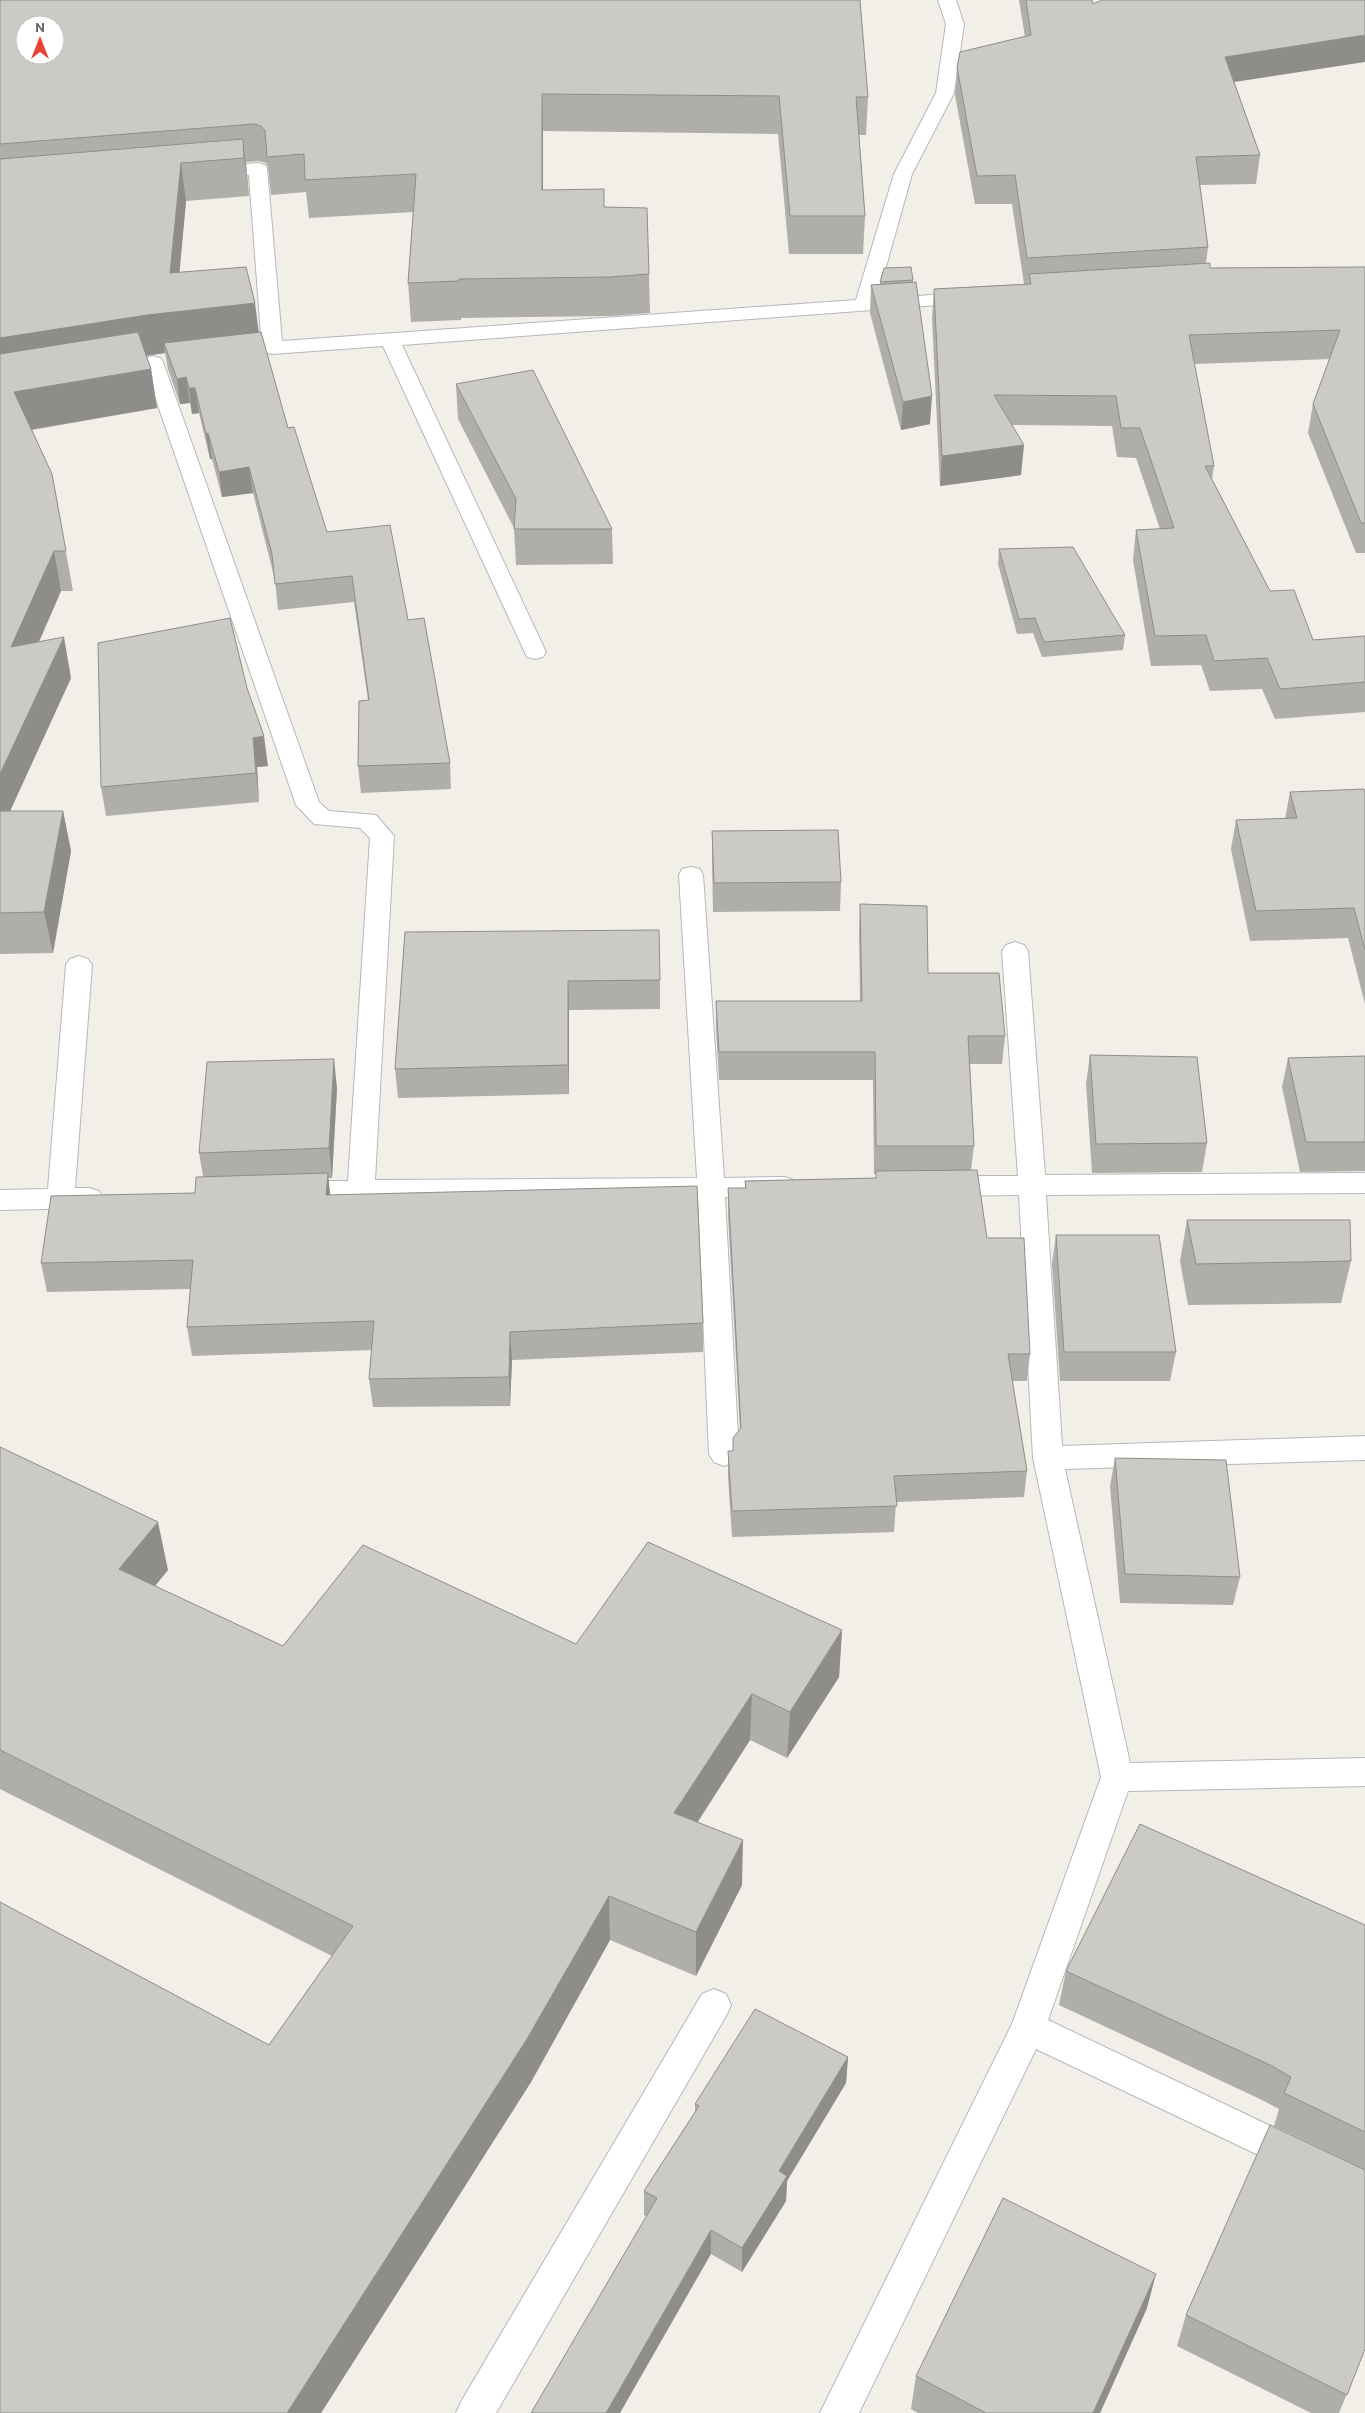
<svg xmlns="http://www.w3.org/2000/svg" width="1365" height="2413" viewBox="0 0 1365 2413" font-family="Overpass,sans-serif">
<rect width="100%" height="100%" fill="#f1efe8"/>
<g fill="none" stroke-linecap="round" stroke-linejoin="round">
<defs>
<g id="minor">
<path d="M938 0H956L964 24 954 93 912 174 877 299 972 292 979 294 982 298 979 302 402 345 546 652 543 657 535 659 527 657 383 346 272 354 265 352 262 348 249 175 209 179 202 177 200 173 202 169 209 167 258 163 265 165 267 169 282 341 856 300 894 174 936 93 946 24Z"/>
<path d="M153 356 160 358 163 362 319 802 329 811 376 815 394 836 375 1180 697 1178 679 875 682 869 691 867 700 869 703 875 724 1178 784 1177 794 1180 798 1187 794 1194 784 1197H725L739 1454 734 1462 724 1466 714 1462 709 1454 698 1198 292 1201 282 1198 278 1191 282 1184 292 1181H348L370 838 360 828 314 824 296 805 143 362 146 358Z"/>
<path d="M1015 942 1024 945 1028 951 1045 1175 1365 1173V1193L1046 1195 1062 1446 1365 1436V1460L1065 1469 1130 1763 1365 1758V1786L1128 1791 1048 2020 1365 2171V2206L1036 2049 859 2413H820L1012 2024 1101 1777 1033 1458 1019 1195 942 1196 932 1193 928 1186 932 1179 942 1176H1018L1002 951 1006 945Z"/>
<path d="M79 956 88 959 92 965 75 1188H89L99 1191 103 1198 99 1205 89 1208 0 1210V1190L48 1189 66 965 70 959Z"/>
<path d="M714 1989 726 1994 731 2005 726 2016 496 2413H456L462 2400 702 1994Z"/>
</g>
</defs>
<use href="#minor" stroke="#b5b8bc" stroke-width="2"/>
<use href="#minor" fill="#fff" fill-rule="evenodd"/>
</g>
<g fill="#afaea9">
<path d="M0 0 868 97 866 135H859L865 216 863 254H789L778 134 543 131V190L604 207 649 274 650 313 611 316 461 318V320L411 322 408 283 413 212 309 218 306 192 271 195 268 167 266 163 259 161 246 162 249 196 186 201 179 272 259 332 288 428 327 532 408 620 450 763 451 789 361 793 358 766 368 700 354 602 278 610 275 580 253 493 222 497 212 459H210L199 413 192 414 190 403 180 404 168 369 165 353 146 355 151 369 157 408 32 430 52 474 73 591H61L39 642 71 678 10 811H63L71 851 53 953 0 954Z"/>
<path d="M1019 0H1092L1093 4 1234 82 1260 155 1256 184 1200 185 1208 247 1206 263 1210 268 1365 267V553H1356L1308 433 1313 404 1330 359 1194 364 1214 466 1212 479 1270 591 1313 640 1365 636V712L1275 719 1262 689 1210 691 1201 665 1151 666 1133 560 1136 530 1160 529 1136 458 1117 457 1112 426 1012 425 1021 475 940 486 932 318 934 289 1024 284 1012 204H975L955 95 957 67 1025 37Z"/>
<path d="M913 280 930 424 901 430 870 313 871 285 880 284V282Z"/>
<path d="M456 384 612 529 613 564 516 565 514 528 458 419Z"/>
<path d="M999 549 1125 635 1123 650 1042 657 1033 633 1017 634 998 564Z"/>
<path d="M247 688 268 766 257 767 259 802 106 816 101 787Z"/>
<path d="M1290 792 1365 793V1004L1348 938 1250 941 1231 849 1236 820 1285 819Z"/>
<path d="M712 831 841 882 840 911 713 912 712 861Z"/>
<path d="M860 904 928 973 1005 1036 1002 1064H970L974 1146 971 1170 987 1238 1030 1354 1027 1381H1012L1027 1471 1024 1497 896 1502 894 1532 732 1537 728 1477V1451H733V1438L740 1430 728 1215V1188H745V1181L876 1178V1174H874L873 1080H719L716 1029V1001H860L859 932Z"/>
<path d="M405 932 660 980V1009L569 1010V1094L398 1098 395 1069Z"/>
<path d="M1090 1055 1207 1143 1202 1172 1092 1173 1086 1084Z"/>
<path d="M1365 1056V1171L1300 1172 1282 1087 1288 1058Z"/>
<path d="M337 1088 332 1178H328L330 1195 703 1323V1352L512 1360 510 1406 373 1407 369 1379 372 1350 192 1356 187 1327 190 1289 47 1292 41 1263 195 1193 203 1176 199 1153Z"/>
<path d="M1187 1220 1351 1261 1341 1303 1188 1305 1180 1261Z"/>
<path d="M1056 1235 1176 1352 1170 1381H1060L1052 1264Z"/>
<path d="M0 1447 168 1570 155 1586 283 1646 576 1644 842 1630 839 1677 787 1758 750 1740 698 1822 742 1885 696 1976 610 1940 531 2082 321 2413H0L269 2045 332 1956 0 1789Z"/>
<path d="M1115 1458 1240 1577 1233 1605 1120 1603 1110 1486Z"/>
<path d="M1365 1925V2349L1339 2413H1311L1177 2346 1186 2315 1353 2164 1274 2126 1279 2109 1260 2099 1059 2005 1066 1971Z"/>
<path d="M848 2057 846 2083 787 2181 786 2201 742 2272 644 2215V2191L695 2112V2104Z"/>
<path d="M1147 2308 1100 2413H918L911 2409 916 2376Z"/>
</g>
<g fill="#8f8d8a">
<path d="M1365 35V62L1221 84 1225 57Z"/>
<path d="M542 94 543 131V228L542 190Z"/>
<path d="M243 139 249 196 244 158Z"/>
<path d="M181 163 186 201 176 311 170 273Z"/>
<path d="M255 303 260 341 164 343 165 353 0 379V338L147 315Z"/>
<path d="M151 369 157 408 22 431 14 392Z"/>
<path d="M186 377 190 403 180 404 177 379Z"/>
<path d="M189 388H195L199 413 192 414Z"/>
<path d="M932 396 930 424 901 430 903 402Z"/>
<path d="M208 433 212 459H210L206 434Z"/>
<path d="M1024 445 1021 475 940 486 942 456Z"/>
<path d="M249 467 253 493 222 497 219 472Z"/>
<path d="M54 551 61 591 19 687 11 647Z"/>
<path d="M64 637 71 678 0 833V774Z"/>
<path d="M264 736 268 766 257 767 259 802 256 773 253 738Z"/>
<path d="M63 811 71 851 53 953 44 912Z"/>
<path d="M568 981 569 1010V1094L568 1065Z"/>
<path d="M334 1059 337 1088 332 1178 329 1148Z"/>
<path d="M328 1173 331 1202 326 1195Z"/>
<path d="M510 1332 512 1360 510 1406 509 1377Z"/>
<path d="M158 1522 168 1570 130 1616 119 1569Z"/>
<path d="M842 1630 839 1677 787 1758 790 1712Z"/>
<path d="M752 1694 750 1740 674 1858V1813Z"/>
<path d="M743 1840 742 1885 696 1976V1932Z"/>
<path d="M609 1896 610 1940 531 2082 321 2413H287Z"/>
<path d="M848 2057 846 2083 787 2181 786 2201 742 2272V2248L779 2171Z"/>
<path d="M711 2230V2254L620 2413H606Z"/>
<path d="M1156 2274 1147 2308 1100 2413H1093Z"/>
</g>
<g fill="#cccac5" stroke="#8f8d8a" fill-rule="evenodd">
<path d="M0 0H860L868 97H856L865 216H790L779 96 542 94V190L604 189V207L647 208 649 274 610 277 459 279V281L408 283 416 174 305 180 304 154 267 157 265 130 261 126 254 124 0 144ZM25 25H55V55H25Z"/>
<path d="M1026 0H1092L1093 4 1102 0H1365V35L1225 57 1260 155 1196 157 1208 247 1027 258 1015 175 977 176 957 67 960 52 1031 35Z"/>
<path d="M243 139 244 158 181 163 170 273 246 267 255 303 147 315 0 338V159Z"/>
<path d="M1210 263V268L1365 267V523H1361L1313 404 1340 330 1189 335 1214 466H1205L1270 591 1294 590 1313 640 1365 636V682L1280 689 1267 658 1214 661 1206 635 1155 636 1136 530 1174 528 1140 428H1121L1116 396 994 395 1024 445 942 456 934 289 1031 284 1029 274Z"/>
<path d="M911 267 913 280 880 282 884 268Z"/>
<path d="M916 282 932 396 903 402 871 285Z"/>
<path d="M138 332 151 369 14 392 52 474 66 551H54L11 647 64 637 0 774V354Z"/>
<path d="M261 332 288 428 294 427 327 532 390 525 408 620 424 618 450 763 358 766 359 701 369 700 352 576 275 584 272 554 249 467 219 472 208 433 206 434 195 388H189L186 377 177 379 164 343Z"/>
<path d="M533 370 612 529H514L516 499 456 384Z"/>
<path d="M1073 547 1125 635 1044 642 1035 618 1019 619 999 549Z"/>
<path d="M230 618 247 688 264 736 253 738 256 773 101 787 98 643Z"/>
<path d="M1364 789 1365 793V950L1354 908 1256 911 1236 820 1297 818 1290 792Z"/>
<path d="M0 811H63L44 912 0 913Z"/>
<path d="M838 830 841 882 714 883 712 831Z"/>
<path d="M860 904 927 906 928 973H999L1005 1036H968L974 1146H876L875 1052H719L716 1001H862Z"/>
<path d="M659 930 660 980 568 981V1065L395 1069 405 932Z"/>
<path d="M1090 1055 1197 1057 1207 1143 1096 1144Z"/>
<path d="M1365 1056V1142H1306L1288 1058Z"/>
<path d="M334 1059 329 1148 199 1153 207 1062Z"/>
<path d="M977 1170 987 1238H1024L1030 1354H1008L1027 1471 894 1476 897 1506 732 1511 728 1451H733V1438L741 1428 728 1188H746L745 1181 876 1178V1171Z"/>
<path d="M328 1173 326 1195 697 1186 703 1323 510 1332 509 1377 369 1379 374 1321 187 1327 193 1260 41 1263 51 1196 195 1193 196 1177Z"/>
<path d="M1187 1220H1350L1351 1261 1196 1264Z"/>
<path d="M1056 1235H1159L1176 1352H1064Z"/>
<path d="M0 1447 158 1522 119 1569 283 1646 363 1545 576 1644 648 1542 842 1630 790 1712 752 1694 674 1813 743 1840 696 1932 609 1896 527 2039 287 2413H0V1902L269 2045 353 1926 0 1750Z"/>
<path d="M1115 1458 1226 1460 1240 1577 1125 1574Z"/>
<path d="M1140 1824 1365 1925V2132L1284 2093 1291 2077 1270 2065 1066 1971Z"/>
<path d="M755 2009 848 2057 779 2171 787 2176 742 2248 711 2230 606 2413H531L657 2198 644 2191 699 2106 695 2104Z"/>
<path d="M1270 2125 1365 2170V2349L1347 2395 1186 2315Z"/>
<path d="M1003 2198 1156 2274 1093 2413H986L916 2376Z"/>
</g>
<g transform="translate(40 40)"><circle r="24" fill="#ffffff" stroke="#bfc1c3"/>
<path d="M0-4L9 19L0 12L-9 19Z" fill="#ea4335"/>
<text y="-8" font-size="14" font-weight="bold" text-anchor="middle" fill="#5f6368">N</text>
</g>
</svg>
